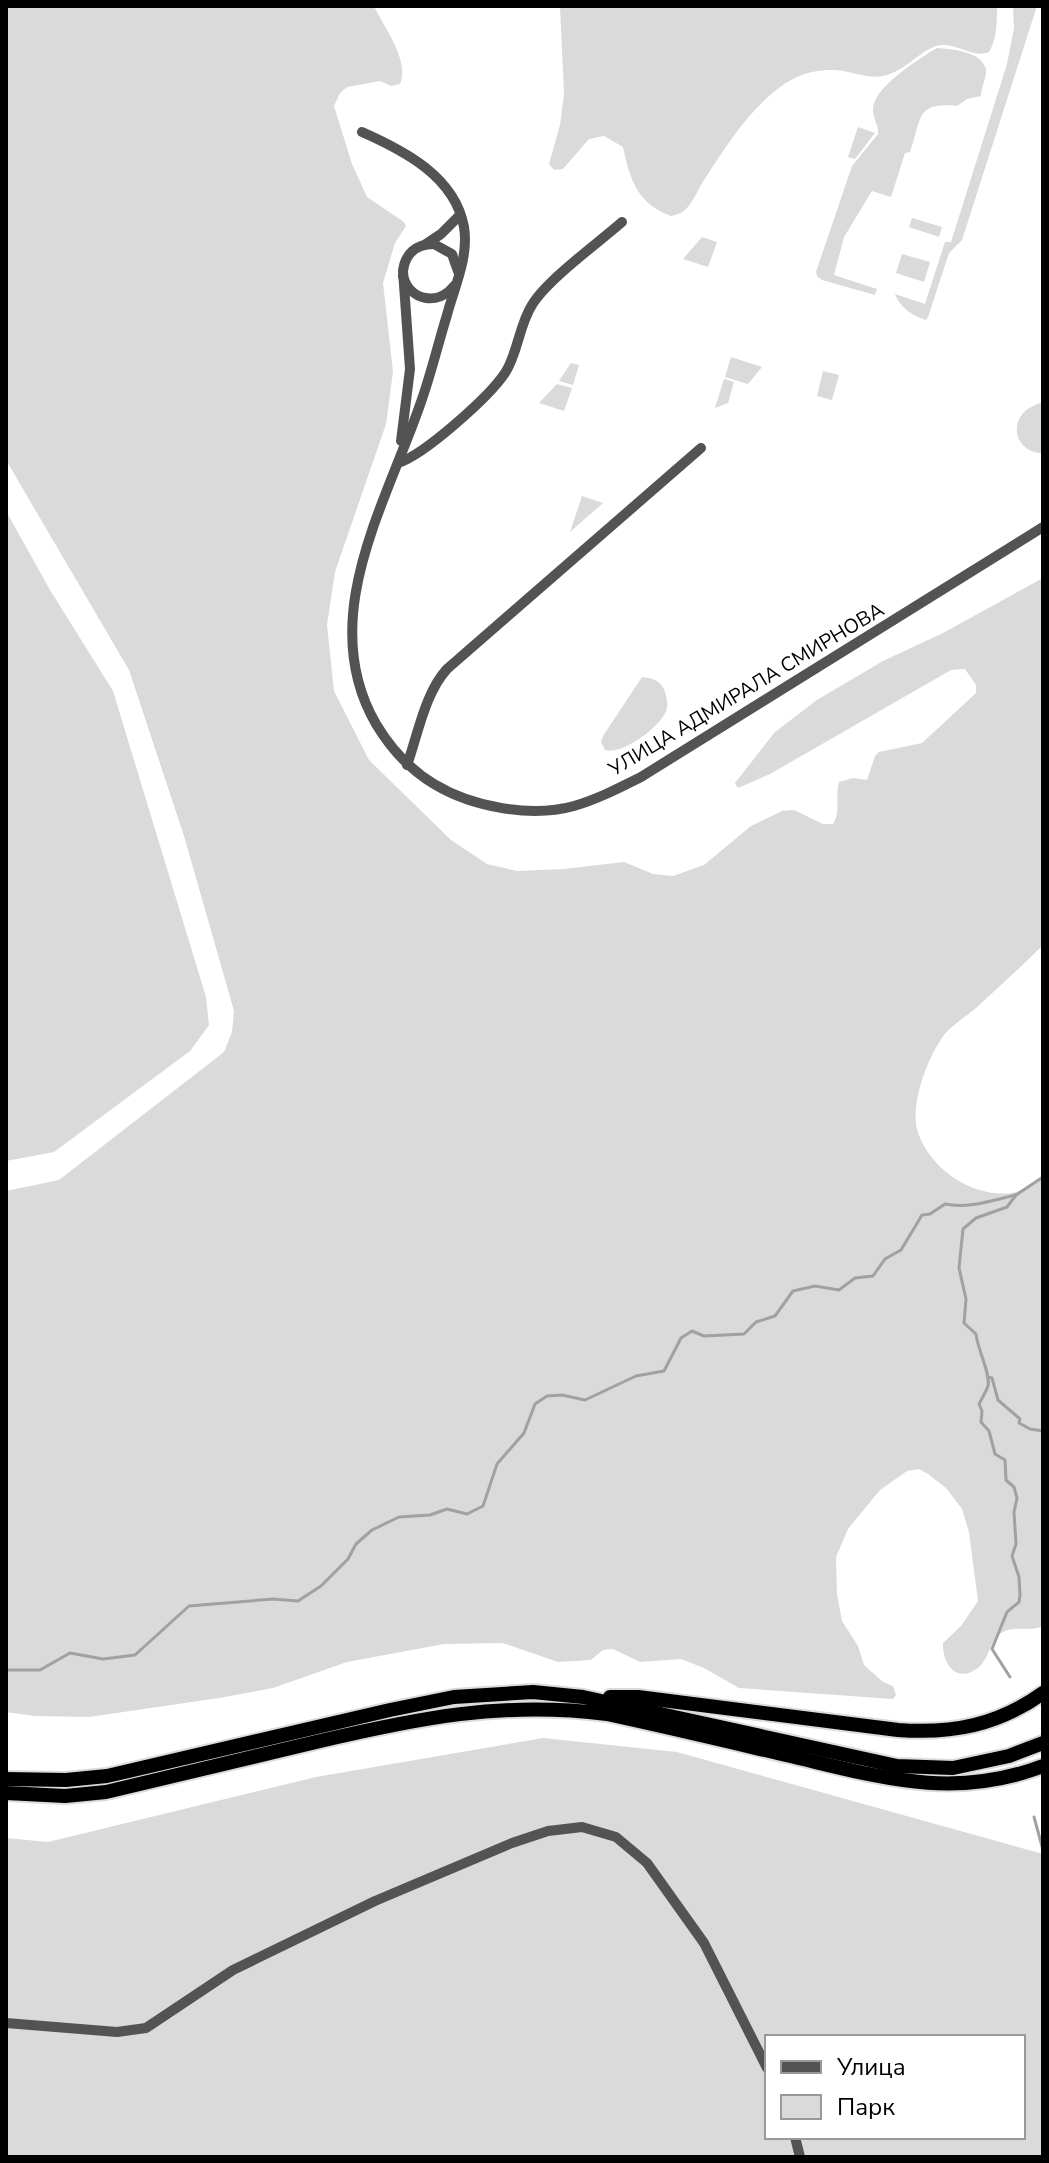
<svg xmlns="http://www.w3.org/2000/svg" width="1049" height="2163" viewBox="0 0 1049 2163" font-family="'Nunito Sans',sans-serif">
<rect width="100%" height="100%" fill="#fff"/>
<g fill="#dadada" fill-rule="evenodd">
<path d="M6 6H374C384 28 410 60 400 84L391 86 380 81 347 87 340 93 334 106 352 164 367 197 404 222 406 226 395 243 383 283 393 372 386 424 335 572 327 625 334 691 369 760 451 840 487 864 517 871 564 869 624 862 653 874 673 876 704 865 751 826 782 811 794 810 823 824H833C841 813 835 795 839 782L853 778 867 780 875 756 879 752 922 743 976 693V685L965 669 951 670 770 774 738 788 735 783 775 732 817 700 883 661 943 633 1043 578V945C1021 967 999 987 976 1008 964 1018 947 1028 940 1041 926 1063 911 1103 917 1129 927 1167 972 1198 1011 1193 1021 1192 1035 1182 1043 1176V1626C1031 1632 1017 1626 1005 1631 990 1637 990 1658 979 1667 957 1685 942 1664 943 1643L961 1626 978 1601 969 1532 962 1509 946 1488 928 1474 919 1469 907 1471 880 1490 848 1529 836 1557 837 1594 842 1621 858 1646 864 1665 883 1682 893 1686 896 1695 893 1699 739 1688 704 1668 681 1659 640 1662 613 1649 603 1650 591 1660 558 1662 503 1643 444 1644 347 1662 273 1688 219 1698 89 1717 35 1716 6 1712V1191L59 1180 224 1052 232 1032 234 1011 184 836 129 670 6 460Z"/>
<path d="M560 6H997C997 22 997 38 989 52 972 59 955 41 936 46 917 53 904 72 883 76 866 79 852 71 835 70 814 69 795 75 779 88 748 111 727 145 706 177 699 187 695 199 687 208 682 213 677 215 671 216 637 203 630 180 623 147L604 136 589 139 563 169 554 170 549 164 560 125 564 94Z"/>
<path d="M1013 6H1037L962 240 949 253 928 317 926 320C913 316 900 308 895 294L925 304 945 242H951L1007 64 1014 28Z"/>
<path d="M937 48C951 49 981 51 986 69 987 76 981 88 981 96L967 99 957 106C916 102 922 117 910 152L905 153 891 197 872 191 844 237 834 275 877 289 875 295 822 280 817 276 816 272 852 166 878 134C879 125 873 119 873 110 872 88 920 58 937 48Z"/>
<path d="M858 127 875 133 855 159 848 157Z"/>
<path d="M912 218 942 227 939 237 909 227Z"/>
<path d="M702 237 717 242 708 267 683 259Z"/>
<path d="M902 254 930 262 924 282 896 273Z"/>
<path d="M731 357 762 367 748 384 725 377Z"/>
<path d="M571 363 579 365 573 385 559 381Z"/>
<path d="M823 371 839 375 832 400 817 396Z"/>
<path d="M724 379 734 382 728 403 715 408Z"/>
<path d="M557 384 572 388 564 411 539 403Z"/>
<path d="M1043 402V453C1024 454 1009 434 1021 416 1026 408 1035 405 1043 402Z"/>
<path d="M582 496 603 503 570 532Z"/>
<path d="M6 511 50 590 113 691 206 997 209 1025 190 1051 54 1152 6 1161Z"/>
<path d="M642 677C652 678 659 680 664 689 666 695 668 702 667 708 664 725 621 756 605 750L601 742 603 736Z"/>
<path d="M543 1738 677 1752 1043 1854V2157H6V1838L48 1842 316 1777ZM767 2037H1023V2137H767Z"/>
</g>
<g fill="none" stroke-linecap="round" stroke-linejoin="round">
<g stroke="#a1a1a1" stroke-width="3">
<path d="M988 1377 992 1378 998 1400 1020 1419 1019 1423 1030 1429 1043 1431"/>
<path d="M6 1670H40L70 1653 103 1659 135 1655 189 1606 273 1599 298 1601 321 1586 348 1559 356 1544 372 1530 399 1517 430 1515 447 1509 467 1514 483 1506 497 1464 524 1433 535 1404 547 1396 562 1395 585 1400 636 1376 664 1371 681 1338 692 1331 704 1336 744 1334 756 1322 775 1316 793 1291 815 1286 839 1290 855 1278 873 1276 885 1259 901 1250 922 1215 930 1214 945 1204C968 1209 993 1200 1016 1195"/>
<path d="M1010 1677 992 1649 1007 1612 1019 1602 1020 1595 1019 1577 1012 1556 1016 1544 1014 1512 1017 1498 1014 1487 1006 1480 1005 1460 995 1454 989 1431 981 1422 982 1411 979 1404C982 1398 986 1392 988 1386 991 1374 977 1348 976 1334L964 1323 966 1299 959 1268 963 1229 976 1218 1007 1207 1016 1195 1043 1177"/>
<path d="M1034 1817 1043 1850"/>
</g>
<defs>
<g id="highway">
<path d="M610 1697H638L898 1730C953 1734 998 1725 1043 1693"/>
<path d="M6 1779 66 1780 107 1776 390 1710 454 1697 533 1692 583 1697 897 1766 953 1768 1009 1756 1043 1743"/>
<path d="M6 1793 65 1796 106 1792C176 1775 246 1758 316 1742 418 1718 501 1701 607 1714 667 1727 726 1741 786 1755 877 1776 951 1801 1043 1766"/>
</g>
</defs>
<use href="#highway" stroke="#dbdbdb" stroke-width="18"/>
<g stroke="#535353" stroke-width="10">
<path d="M362 132C405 151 455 177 464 227 469 257 454 288 447 315 438 344 431 374 421 402 386 504 315 619 376 724 391 749 409 769 434 784 472 807 531 818 574 806 598 799 619 788 641 777L1043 527"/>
<path d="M426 244 441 234 460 215"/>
<path d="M403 276C410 301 438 306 454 286"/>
<path d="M401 441 410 369 403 271C405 254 416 244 434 244L452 254 458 271"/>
<path d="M398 463C424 455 489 397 505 373 518 353 519 325 532 305 547 280 598 243 622 222"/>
<path d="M407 765C418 734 425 693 447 669L701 448"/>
<path d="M6 2023 117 2032 146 2028 233 1970 375 1901 512 1843 548 1831 582 1827 616 1837 647 1863 704 1943 767 2068"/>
<path d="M795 2137 800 2157"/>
</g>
<use href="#highway" stroke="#000" stroke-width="14"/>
</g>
<g text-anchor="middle" stroke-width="6" stroke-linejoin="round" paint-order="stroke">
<g font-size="20" fill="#000" stroke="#fff">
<text transform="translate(746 689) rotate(-31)" y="7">УЛИЦА АДМИРАЛА СМИРНОВА</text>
</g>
</g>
<rect width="1049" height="2163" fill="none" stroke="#000000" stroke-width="16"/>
<rect x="765" y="2035" width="260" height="104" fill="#ffffff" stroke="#999999" stroke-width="2"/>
<rect x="781" y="2061" width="40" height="12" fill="#535353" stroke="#999999" stroke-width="2"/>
<text x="837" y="2075" font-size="24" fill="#000000">Улица</text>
<rect x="781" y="2095" width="40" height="24" fill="#dadada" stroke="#999999" stroke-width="2"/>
<text x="837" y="2115" font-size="24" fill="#000000">Парк</text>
</svg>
